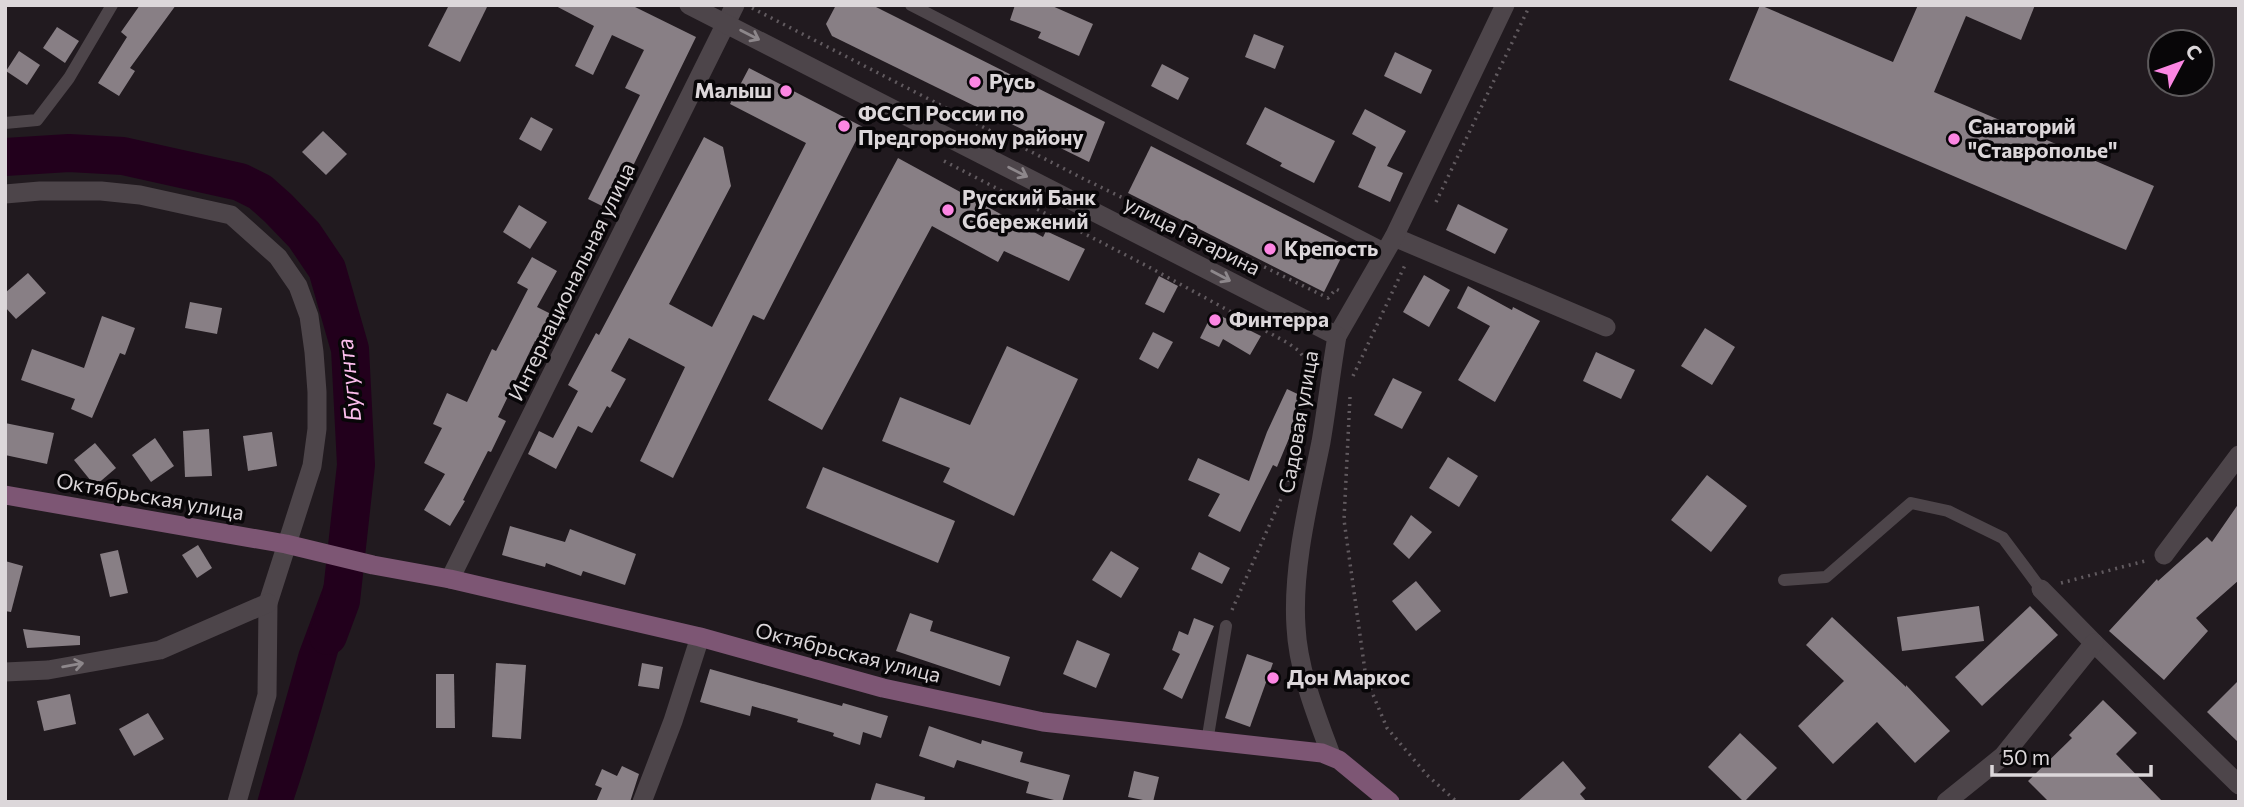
<svg xmlns="http://www.w3.org/2000/svg" width="2244" height="807" viewBox="0 0 2244 807" font-family="Commissioner,sans-serif">
<rect width="100%" height="100%" fill="#211a1f"/>
<path fill="#22001c" d="M325 582 357 588C335 659 317 731 293 802H257L299 652Z"/>
<g fill="none" stroke-linecap="round" stroke-linejoin="round">
<path stroke="#22001c" stroke-width="38" d="M5 157 69 153 123 156 240 182 260 192 278 208 304 235 327 269 350 349 356 465 341 601 328 636"/>
</g>
<g fill="#887f85">
<path d="M140 5H176L130 68 135 71 119 96 98 83 127 37 121 32Z"/>
<path d="M449 5H488L460 62 428 46Z"/>
<path d="M554 5H631L696 37 633 166 631 165 608 209 588 199 640 95 625 88 644 50 612 35 593 75 575 66 594 26Z"/>
<path d="M836 5H872L1105 122 1089 162 832 36 826 24Z"/>
<path d="M1015 5H1050L1093 24 1079 56 1038 38 1041 32 1010 20Z"/>
<path d="M1760 5 1893 62 1918 5H2035L2021 40 1966 16 1934 92 2154 186 2126 250 1729 80Z"/>
<path d="M57 27 79 41 65 63 43 48Z"/>
<path d="M1254 34 1284 46 1275 69 1245 57Z"/>
<path d="M19 51 40 65 27 85 6 71Z"/>
<path d="M1395 52 1432 70 1421 94 1384 76Z"/>
<path d="M1162 64 1189 78 1178 100 1151 86Z"/>
<path d="M749 68 863 127 764 320 753 315 673 478 640 461 685 367 629 338 611 371 626 379 610 408 607 406 592 433 578 426 556 469 528 454 539 431 553 438 578 391 568 385 596 333 599 335 704 137 723 147 731 186 669 304 712 327 806 143 730 104Z"/>
<path d="M1265 107 1335 141 1314 183 1280 166 1282 163 1246 144Z"/>
<path d="M1365 109 1406 131 1387 166 1403 173 1390 202 1358 187 1376 147 1352 134Z"/>
<path d="M531 117 553 129 541 151 519 139Z"/>
<path d="M323 131 347 154 326 175 302 152Z"/>
<path d="M1151 146 1347 246 1324 292 1128 193Z"/>
<path d="M898 158 1043 237 1046 231 1085 249 1069 281 1004 251 998 262 932 226 822 430 768 400Z"/>
<path d="M1458 204 1508 229 1495 254 1446 230Z"/>
<path d="M519 205 547 222 530 249 503 232Z"/>
<path d="M532 257 557 271 537 307 553 315 538 342 535 341 498 417 506 421 491 452 488 451 463 500 465 501 450 526 424 510 445 474 424 463 442 428 433 424 447 393 467 402 492 349 496 351 528 289 517 283Z"/>
<path d="M28 273 46 293 16 319 5 307V293Z"/>
<path d="M1424 275 1450 290 1429 327 1403 312Z"/>
<path d="M1159 276 1178 286 1164 313 1145 304Z"/>
<path d="M1468 286 1512 310 1513 307 1540 321 1495 402 1458 380 1490 326 1457 308Z"/>
<path d="M190 302 222 308 217 334 185 328Z"/>
<path d="M1213 312 1261 336 1250 355 1223 339 1219 347 1200 338Z"/>
<path d="M102 316 135 328 125 355 120 353 92 418 71 409 75 399 21 380 32 349 84 368Z"/>
<path d="M1705 328 1735 347 1712 385 1681 366Z"/>
<path d="M1153 332 1173 342 1158 369 1139 359Z"/>
<path d="M1007 346 1078 379 1014 516 943 482 950 468 882 441 900 397 970 425Z"/>
<path d="M1596 352 1635 370 1621 399 1583 381Z"/>
<path d="M1393 378 1422 392 1402 429 1374 415Z"/>
<path d="M1287 389 1306 398 1277 467 1273 465 1240 532 1208 516 1220 494 1188 480 1198 458 1249 481 1267 432Z"/>
<path d="M5 423 54 433 47 464 5 455Z"/>
<path d="M209 429 212 476 185 477 183 431Z"/>
<path d="M272 432 277 466 248 471 243 436Z"/>
<path d="M155 438 174 466 151 482 132 455Z"/>
<path d="M95 443 116 468 95 486 74 460Z"/>
<path d="M1448 457 1478 476 1459 507 1429 488Z"/>
<path d="M823 467 955 521 938 563 806 508Z"/>
<path d="M1707 475 1747 506 1711 552 1671 520Z"/>
<path d="M2239 503V580L2196 618 2208 631 2164 680 2109 631 2157 579 2158 581 2207 537 2212 542Z"/>
<path d="M1411 515 1432 532 1409 559 1393 544Z"/>
<path d="M510 526 565 542 570 529 636 554 625 585 583 571 581 576 546 563 545 567 502 555Z"/>
<path d="M198 545 212 568 197 578 182 555Z"/>
<path d="M118 550 128 593 110 597 100 554Z"/>
<path d="M1111 551 1139 568 1121 598 1092 580Z"/>
<path d="M1199 552 1230 568 1222 584 1191 569Z"/>
<path d="M5 561 23 566 11 612 5 611Z"/>
<path d="M1416 581 1441 611 1416 631 1392 601Z"/>
<path d="M1979 606 1984 641 1902 651 1897 617Z"/>
<path d="M2030 606 2058 635 1982 706 1955 677Z"/>
<path d="M910 613 933 621 930 631 1010 657 1000 686 896 651Z"/>
<path d="M1832 617 1906 687V685L1950 731 1915 763 1877 722 1833 764 1798 726 1844 681 1806 645Z"/>
<path d="M1194 618 1214 626 1182 699 1163 689 1180 654 1172 650 1179 631 1188 635Z"/>
<path d="M23 629 80 636V645L27 648Z"/>
<path d="M1077 640 1110 654 1096 688 1063 674Z"/>
<path d="M1247 654 1273 663 1250 727 1225 718Z"/>
<path d="M496 663 526 665 521 739 492 737Z"/>
<path d="M642 663 663 667 659 689 638 686Z"/>
<path d="M710 669 842 706 843 703 888 716 881 738 863 732 860 745 833 736 834 733 797 722 798 719 752 706 750 716 700 702Z"/>
<path d="M436 674H454L455 728H436Z"/>
<path d="M2239 680V743L2207 712Z"/>
<path d="M70 694 76 724 44 731 37 701Z"/>
<path d="M2103 700 2137 733 2116 754 2163 802H2049L2028 781 2072 738 2069 735Z"/>
<path d="M148 713 164 739 134 756 119 729Z"/>
<path d="M929 726 981 744 982 740 1023 752 1020 762 1070 775 1062 802 1026 793 1029 782 957 760 954 768 919 756Z"/>
<path d="M1740 733 1777 768 1744 802 1708 767Z"/>
<path d="M1563 761 1586 788 1580 794 1587 802H1517Z"/>
<path d="M622 766 639 774 630 802H596L602 788 595 785 602 769 617 776Z"/>
<path d="M1134 771 1159 777 1153 802 1128 797Z"/>
<path d="M876 783 925 797 924 802H870Z"/>
</g>
<g fill="none" stroke-linecap="round" stroke-linejoin="round">
<g stroke="#615a5f" stroke-width="3.5" stroke-dasharray="2 5" stroke-linecap="butt">
<path d="M752 8 1082 178 1328 298 1336 289 1340 291"/>
<path d="M944 161 1147 266 1288 343 1299 351 1311 367"/>
<path d="M1436 202 1530 5"/>
<path d="M1353 376 1406 263"/>
<path d="M1350 397 1344 520 1366 678 1387 728 1427 775 1457 802"/>
<path d="M2061 583 2145 561"/>
<path d="M1232 610 1291 476"/>
</g>
<g stroke="#4d454a" stroke-width="12">
<path d="M911 5 1387 250"/>
<path d="M5 123 37 120 69 78 112 5"/>
<path d="M1784 580 1826 577 1911 503 1948 511 2003 538 2041 589"/>
<path d="M1207 742 1226 626"/>
</g>
<g stroke="#4d454a" stroke-width="19">
<path d="M5 194 40 191H101L140 195 231 215 278 257 298 286 309 316 314 352 317 392V429L312 466 268 603 267 695 237 802"/>
<path d="M1394 237 1606 327"/>
<path d="M1337 336 1394 237 1505 5"/>
<path d="M2164 555 2239 455"/>
<path d="M450 579 735 5"/>
<path d="M2041 589 2094 643 2239 785"/>
<path d="M5 672 48 670 160 650 268 603"/>
<path d="M642 802 673 721 700 637"/>
<path d="M1946 802 2003 756 2094 643"/>
</g>
<path stroke="#4d454a" stroke-width="19" d="M689 5 1337 336C1331 371 1327 407 1321 442 1309 501 1292 567 1296 627 1298 670 1316 714 1331 755"/>
<path stroke="#7d5674" stroke-width="19" d="M5 495 286 544 373 565 450 579 700 637 883 688 1043 722 1322 753 1339 760 1390 802"/>
</g>
<defs><path id="oneway-shaft" d="M-6 0H5M1.5-3L5.5 0L1.5 3" fill="none" stroke-width="1.6" stroke-linecap="round" stroke-linejoin="round" transform="scale(1.75)"/></defs>
<g stroke="#8d878b">
<use href="#oneway-shaft" transform="translate(750 35) rotate(27)"/>
<use href="#oneway-shaft" transform="translate(1018 172) rotate(27)"/>
<use href="#oneway-shaft" transform="translate(1221 276) rotate(28)"/>
<use href="#oneway-shaft" transform="translate(73 665) rotate(-10)"/>
</g>
<g fill="#fc86e3" stroke="#080608" stroke-width="2.5">
<circle cx="975" cy="82" r="7"/>
<circle cx="786" cy="91" r="7"/>
<circle cx="844" cy="126" r="7"/>
<circle cx="1954" cy="139" r="7"/>
<circle cx="948" cy="210" r="7"/>
<circle cx="1270" cy="249" r="7"/>
<circle cx="1215" cy="320" r="7"/>
<circle cx="1273" cy="678" r="7"/>
</g>
<g text-anchor="middle" stroke-width="7" stroke-linejoin="round" paint-order="stroke">
<g font-size="21" font-weight="bold" fill="#dcd7da" stroke="#080608" text-anchor="start">
<text x="989" y="89">Русь</text>
<text x="772" y="98" text-anchor="end">Малыш</text>
<text x="858" y="121">ФССП России по<tspan x="858" dy="24">Предгороному району</tspan></text>
<text x="1968" y="134">Санаторий<tspan x="1968" dy="24">"Ставрополье"</tspan></text>
<text x="962" y="205">Русский Банк<tspan x="962" dy="24">Сбережений</tspan></text>
<text x="1284" y="256">Крепость</text>
<text x="1229" y="327">Финтерра</text>
<text x="1287" y="685">Дон Маркос</text>
</g>
<g font-size="21" fill="#dcd7da" stroke="#080608">
<text transform="translate(1192 236) rotate(27)" y="7">улица Гагарина</text>
<text transform="translate(572 282) rotate(-64)" y="7">Интернациональная улица</text>
<text transform="translate(1299 422) rotate(-80)" y="7">Садовая улица</text>
<text transform="translate(150 497) rotate(10)" y="7">Октябрьская улица</text>
<text transform="translate(848 653) rotate(14)" y="7">Октябрьская улица</text>
</g>
<g font-size="23" font-style="italic" fill="#fbbdec" stroke="#080608">
<text transform="translate(349 380) rotate(-96)" y="8">Бугунта</text>
</g>
</g>
<rect width="2244" height="807" fill="none" stroke="#dcd7da" stroke-width="14"/>
<g transform="translate(2181 63) rotate(49)"><circle r="33" fill="#080608" stroke="#5d5a5c" stroke-width="2"/>
<path d="M0-5L12 26L0 18L-12 26Z" fill="#fc86e3"/>
<text y="-10" font-size="19" font-weight="bold" text-anchor="middle" fill="#dcd7da">С</text>
</g>
<path d="M1992 765v10h159v-10" fill="none" stroke="#dcd7da" stroke-width="3.5"/>
<text x="2002" y="765" font-size="21" fill="#dcd7da" stroke="#080608" stroke-width="5" paint-order="stroke">50 m</text>
</svg>
